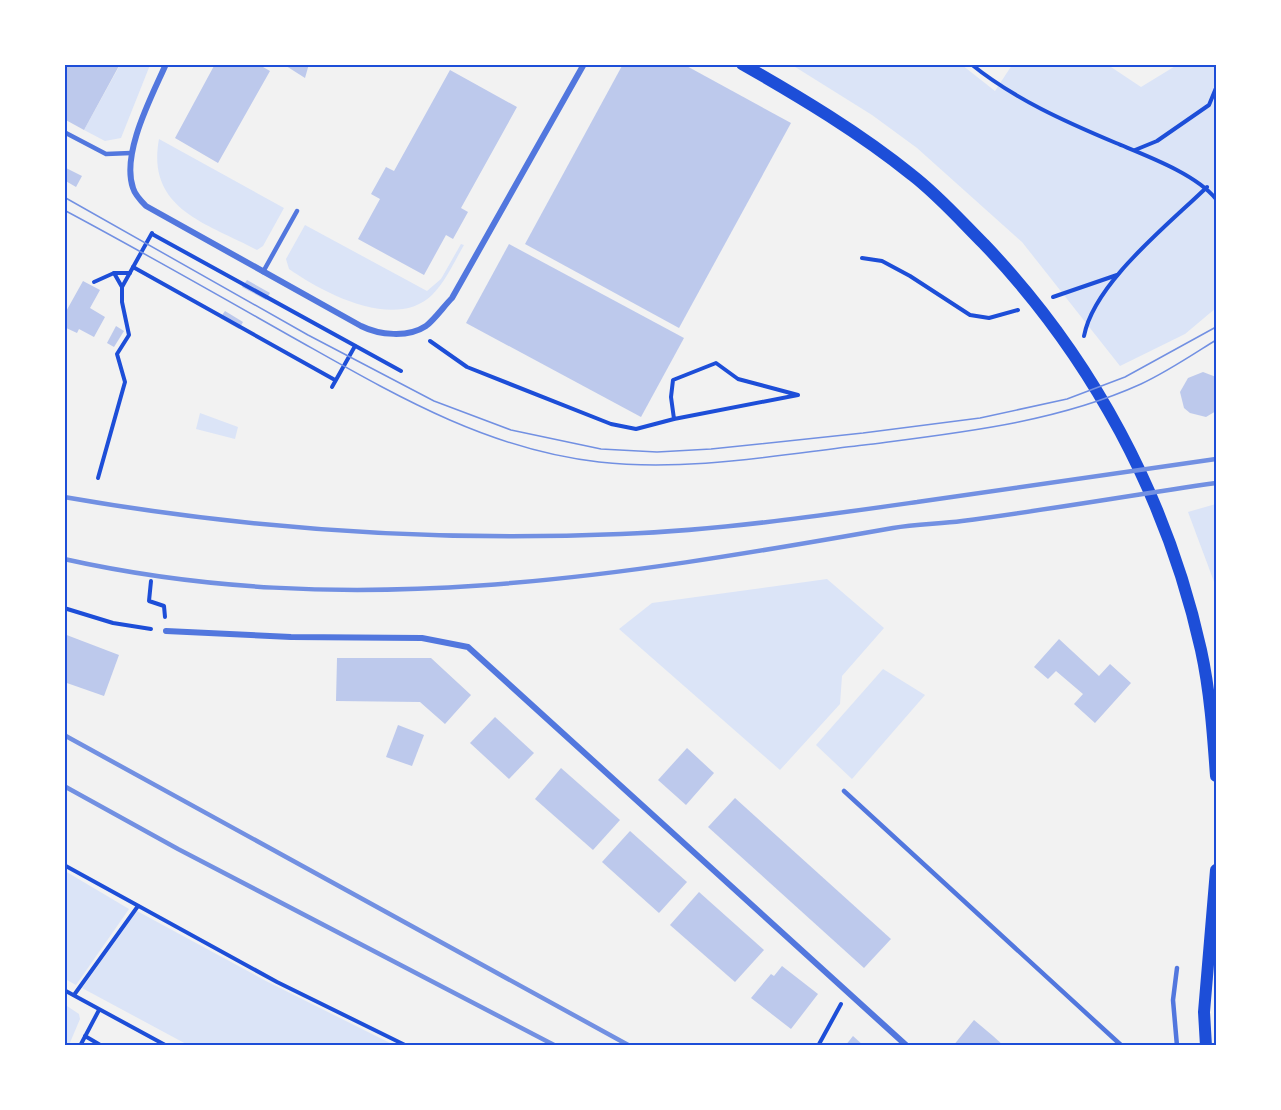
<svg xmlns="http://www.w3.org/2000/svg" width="1281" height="1110" viewBox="0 0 1281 1110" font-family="Arial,sans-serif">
<rect width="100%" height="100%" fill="#f2f2f2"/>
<g fill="#dbe4f7">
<path d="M120 65H150L121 138 105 141 84 130Z"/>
<path d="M792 65H962L995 91 1012 65H1108L1141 87 1177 65H1216V308L1185 334 1120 366 1022 242 917 148 872 115Z"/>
<path d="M159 139 284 208 263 246 257 250C206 223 146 209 159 139Z"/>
<path d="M305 225 427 291 441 279 461 244 464 245C454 262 446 281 432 295 395 331 323 293 289 269L286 259Z"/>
<path d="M200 413 238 427 235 439 196 429Z"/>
<path d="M1216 504V587L1188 512Z"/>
<path d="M827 579 884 628 842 676 840 704 780 770 619 629 652 603Z"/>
<path d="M883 669 925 695 852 779 816 745Z"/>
<path d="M65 871 129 909 76 985 65 979Z"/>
<path d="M137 911 266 981 394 1045H188L82 988Z"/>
<path d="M64 1004 79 1014 80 1019 69 1045H65Z"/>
</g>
<g fill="#bdc9ec">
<path d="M64 64H120L84 130 64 119Z"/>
<path d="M215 64H265L263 67 270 71 218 163 175 138Z"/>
<path d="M283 64H309L305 78Z"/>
<path d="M623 64H683L791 123 679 328 525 244Z"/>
<path d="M450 70 517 107 461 208 468 212 453 239 446 235 424 275 358 239 380 199 371 194 386 167 394 171Z"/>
<path d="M64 167 82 176 76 187 64 180Z"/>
<path d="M509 244 684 338 641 417 466 323Z"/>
<path d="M247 280 270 293 266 300 242 287Z"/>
<path d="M83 281 100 290 90 308 105 317 94 337 79 329 77 333 64 327V315Z"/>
<path d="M225 311 243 322 239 329 220 318Z"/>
<path d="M116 326 124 331 114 347 107 343Z"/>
<path d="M1203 372 1216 377V411L1206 417 1190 413 1184 408 1180 392 1188 378Z"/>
<path d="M64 634 119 655 104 696 64 682Z"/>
<path d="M1059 639 1099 676 1110 664 1131 683 1095 723 1074 704 1083 694 1056 671 1048 679 1034 667Z"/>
<path d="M337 658H431L471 695 445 724 420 702 336 701Z"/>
<path d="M495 717 534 753 509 779 470 743Z"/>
<path d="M398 725 424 735 412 766 386 757Z"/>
<path d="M687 748 714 773 686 805 658 780Z"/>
<path d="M561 768 620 820 593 850 535 799Z"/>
<path d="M735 798 891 939 864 968 708 827Z"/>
<path d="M630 831 687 882 659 913 602 862Z"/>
<path d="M699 892 764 950 735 982 670 925Z"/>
<path d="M782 966 818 994 791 1029 751 998 771 974 774 976Z"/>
<path d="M974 1020 993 1036 1004 1046H953Z"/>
<path d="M853 1036 864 1046H845Z"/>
</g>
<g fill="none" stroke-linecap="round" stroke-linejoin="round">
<g stroke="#1d4ed8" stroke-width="4">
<path d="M971 64C1014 99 1066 122 1116 143 1147 156 1196 174 1216 199"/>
<path d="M1135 150 1157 141 1209 105 1216 88"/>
<path d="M152 234 401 371"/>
<path d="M862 258 882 261 910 276 970 315 989 318 1018 310"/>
<path d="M133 267 335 380"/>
<path d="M114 273 122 287 152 233"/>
<path d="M94 282 114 273H130"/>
<path d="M1053 297 1117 275"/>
<path d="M1084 336C1094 283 1168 225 1207 187"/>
<path d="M430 341 467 367 611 424 636 429 674 419 798 395 738 379 716 363 673 380 671 397 674 419"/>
<path d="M332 387 355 346"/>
<path d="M98 478 125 382 117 354 129 335 122 302V287"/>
<path d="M151 581 149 601 164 606 165 617"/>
<path d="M64 608 113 623 151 629"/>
<path d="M64 865 277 982 407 1046"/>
<path d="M64 990 167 1046"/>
<path d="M74 995 138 906"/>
<path d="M85 1036 102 1046"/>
<path d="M80 1046 99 1010"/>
<path d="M818 1046 841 1004"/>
</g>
<g stroke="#5277de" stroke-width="4.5">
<path d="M64 132 106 154 131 153"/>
<path d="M263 272 297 211"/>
<path d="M844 791 1122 1046"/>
<path d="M1177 968 1173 1000 1177 1046"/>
</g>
<g stroke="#5277de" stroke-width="6">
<path d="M166 64C152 96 121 153 133 188 135 195 141 201 146 206L361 326C379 335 408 338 426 326 435 319 444 306 452 298L584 64"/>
<path d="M166 631 291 637 422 638 468 647 907 1046"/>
</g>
<g stroke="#1d4ed8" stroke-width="12">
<path d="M742 64C800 97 860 133 912 175 938 195 961 221 984 244 1092 357 1167 497 1201 650 1210 691 1213 734 1216 776"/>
<path d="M1206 1046 1204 1012 1216 870"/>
</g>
<g stroke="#7290e2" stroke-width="1.5">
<path d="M64 197 308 335 434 401 511 430 601 449 657 452 711 449 863 433 980 418 1067 399 1125 377 1216 327"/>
<path d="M64 210C141 251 216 294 292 337 390 392 484 449 599 462 687 472 777 455 864 445 957 433 1055 423 1141 384 1167 372 1192 355 1216 340"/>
</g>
<g stroke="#7290e2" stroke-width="4.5">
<path d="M64 497C247 529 436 542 621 534 721 530 818 516 917 502 1017 488 1117 474 1216 459"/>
<path d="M64 559C347 622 614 577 893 528 916 524 939 524 962 521 1047 510 1132 495 1216 483"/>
<path d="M64 735 630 1046"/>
<path d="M64 786 178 849 556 1046"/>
</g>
</g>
<rect width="1281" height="1110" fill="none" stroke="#ffffff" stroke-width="132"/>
<rect x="66" y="66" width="1149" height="978" fill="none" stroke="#1d4ed8" stroke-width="2"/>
</svg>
